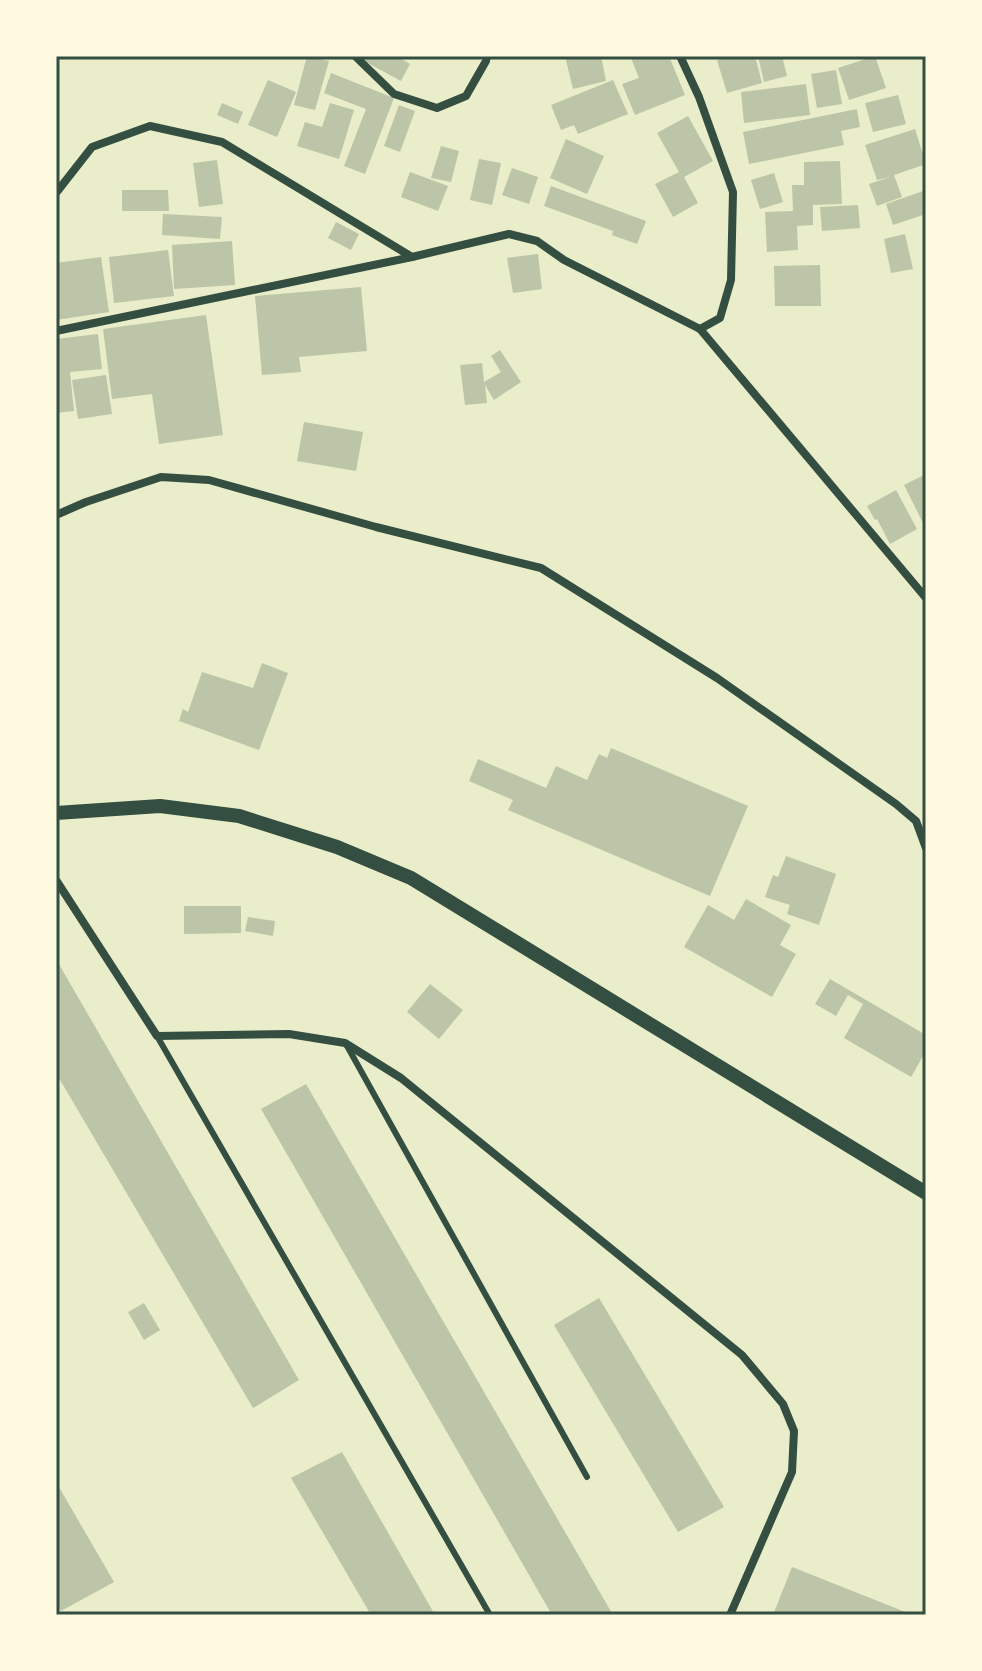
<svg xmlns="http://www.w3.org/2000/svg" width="982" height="1671" viewBox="0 0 982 1671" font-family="Karla,sans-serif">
<rect width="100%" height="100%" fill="#e9edc9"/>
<g fill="#bcc5a7">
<path d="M307 56 329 61 315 110 294 105Z"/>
<path d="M355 56H397L410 64 401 81Z"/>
<path d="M565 56H601L606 81 573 89Z"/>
<path d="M630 56H669L685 95 635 115 622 84 639 78Z"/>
<path d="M732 56H755L762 83 727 93 717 60Z"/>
<path d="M758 56H782L787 76 764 82Z"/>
<path d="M875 56 886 88 849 100 838 68Z"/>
<path d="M836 70 842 104 817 108 811 74Z"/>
<path d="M331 73 394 98 365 174 344 166 366 109 324 93Z"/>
<path d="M268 80 296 92 277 137 248 125Z"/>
<path d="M613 80 628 114 578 134 574 125 561 130 551 105Z"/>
<path d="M806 84 810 115 744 123 741 92Z"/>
<path d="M898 95 906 124 873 132 865 103Z"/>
<path d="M222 103 243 112 238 124 217 115Z"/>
<path d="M330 103 354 110 339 159 297 146 305 122 322 127Z"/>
<path d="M399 105 415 111 400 152 384 146Z"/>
<path d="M857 109 860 127 841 131 844 145 749 164 743 132Z"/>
<path d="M688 116 713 161 684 177 698 203 673 217 655 184 679 172 657 133Z"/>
<path d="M915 129 926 164 894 175 902 197 877 206 869 184 890 177 877 180 865 145Z"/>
<path d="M566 139 604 156 587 194 550 178Z"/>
<path d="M441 146 459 151 451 182 431 178Z"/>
<path d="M479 159 501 163 492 205 470 200Z"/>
<path d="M217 160 223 204 199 207 193 163Z"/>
<path d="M840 161 842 204 813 205V225L797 226 798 250 767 252 765 212 793 211 792 185H804V162Z"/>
<path d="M512 168 538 177 529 204 502 195Z"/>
<path d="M410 172 448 186 438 211 401 197Z"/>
<path d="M774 173 783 202 760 209 751 180Z"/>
<path d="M551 186 646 221 637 244 612 235 613 231 544 206Z"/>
<path d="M122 190H168L169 211H122Z"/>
<path d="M926 190V214L893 225 886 204Z"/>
<path d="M858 205 860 228 822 231 820 207Z"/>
<path d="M163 214 222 217 220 239 162 235Z"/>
<path d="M336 222 359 234 351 250 328 238Z"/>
<path d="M905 234 913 269 891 273 884 239Z"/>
<path d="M232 241 235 285 174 289 172 245Z"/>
<path d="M168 250 174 296 114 303 109 257Z"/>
<path d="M538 254 542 289 513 293 507 258Z"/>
<path d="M101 257 109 312 56 320V263Z"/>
<path d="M820 265 821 306H775L774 266Z"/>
<path d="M361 287 367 351 299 357 301 372 262 375 255 296Z"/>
<path d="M206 315 223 435 159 444 152 394 112 399 103 329Z"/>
<path d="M98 334 102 369 70 372 74 411 56 413V339Z"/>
<path d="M500 350 521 382 494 400 485 385 487 403 465 405 460 365 482 363 484 382 501 372 491 356Z"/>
<path d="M106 375 112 414 78 419 72 380Z"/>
<path d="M304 422 363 432 356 471 297 461Z"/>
<path d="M926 474V529L904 485Z"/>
<path d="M896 490 917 529 890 544 877 519 875 520 867 506Z"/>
<path d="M262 663 288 673 259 750 179 721 183 709 188 712 202 672 253 688Z"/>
<path d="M611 748 748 806 710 896 508 810 513 800 469 781 478 759 546 788 556 766 587 780 599 754 607 758Z"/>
<path d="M786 856 836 874 819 925 787 914 790 905 765 897 773 875 778 877Z"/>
<path d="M746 899 791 925 780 945 796 954 772 997 684 947 708 905 734 920Z"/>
<path d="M184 906H241V933L184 934Z"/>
<path d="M248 917 275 921 273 936 245 931Z"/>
<path d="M56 959 299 1380 253 1408 56 1073Z"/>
<path d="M830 979 926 1035V1051L911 1077 844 1038 863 1004 848 995 836 1016 815 1004Z"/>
<path d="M430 984 463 1010 439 1039 407 1012Z"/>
<path d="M306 1084 613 1615H552L261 1109Z"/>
<path d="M599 1298 724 1507 678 1532 554 1325Z"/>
<path d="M144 1303 160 1330 144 1340 128 1312Z"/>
<path d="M342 1452 435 1615H371L291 1478Z"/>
<path d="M56 1482 114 1582 61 1611 56 1603Z"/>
<path d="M792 1567 913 1615H773Z"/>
</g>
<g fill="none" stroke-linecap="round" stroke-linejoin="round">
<g stroke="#344e41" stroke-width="6">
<path d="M157 1036 490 1615"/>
<path d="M346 1044 587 1477"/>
</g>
<g stroke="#344e41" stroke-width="8">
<path d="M355 56 394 94 437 108 466 96 486 61 487 56"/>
<path d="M680 56 699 97 733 192 731 280 720 318 700 329"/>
<path d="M56 193 92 147 150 126 222 142 412 257 509 234 537 241 564 260 700 329 926 598"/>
<path d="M56 331 412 257"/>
<path d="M56 515 86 502 161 477 209 480 376 527 541 568 717 678 896 804 916 821 926 848"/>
<path d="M56 880 157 1036 289 1034 345 1043 401 1078 742 1355 783 1404 794 1431 792 1472 730 1615"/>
</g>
<path stroke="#344e41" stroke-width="14" d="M56 813 160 806 239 816 337 847 411 878 926 1193"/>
</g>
<rect width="982" height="1671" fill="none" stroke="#fefae0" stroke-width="116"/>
<rect x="58" y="58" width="866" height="1555" fill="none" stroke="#344e41" stroke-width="3"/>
</svg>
